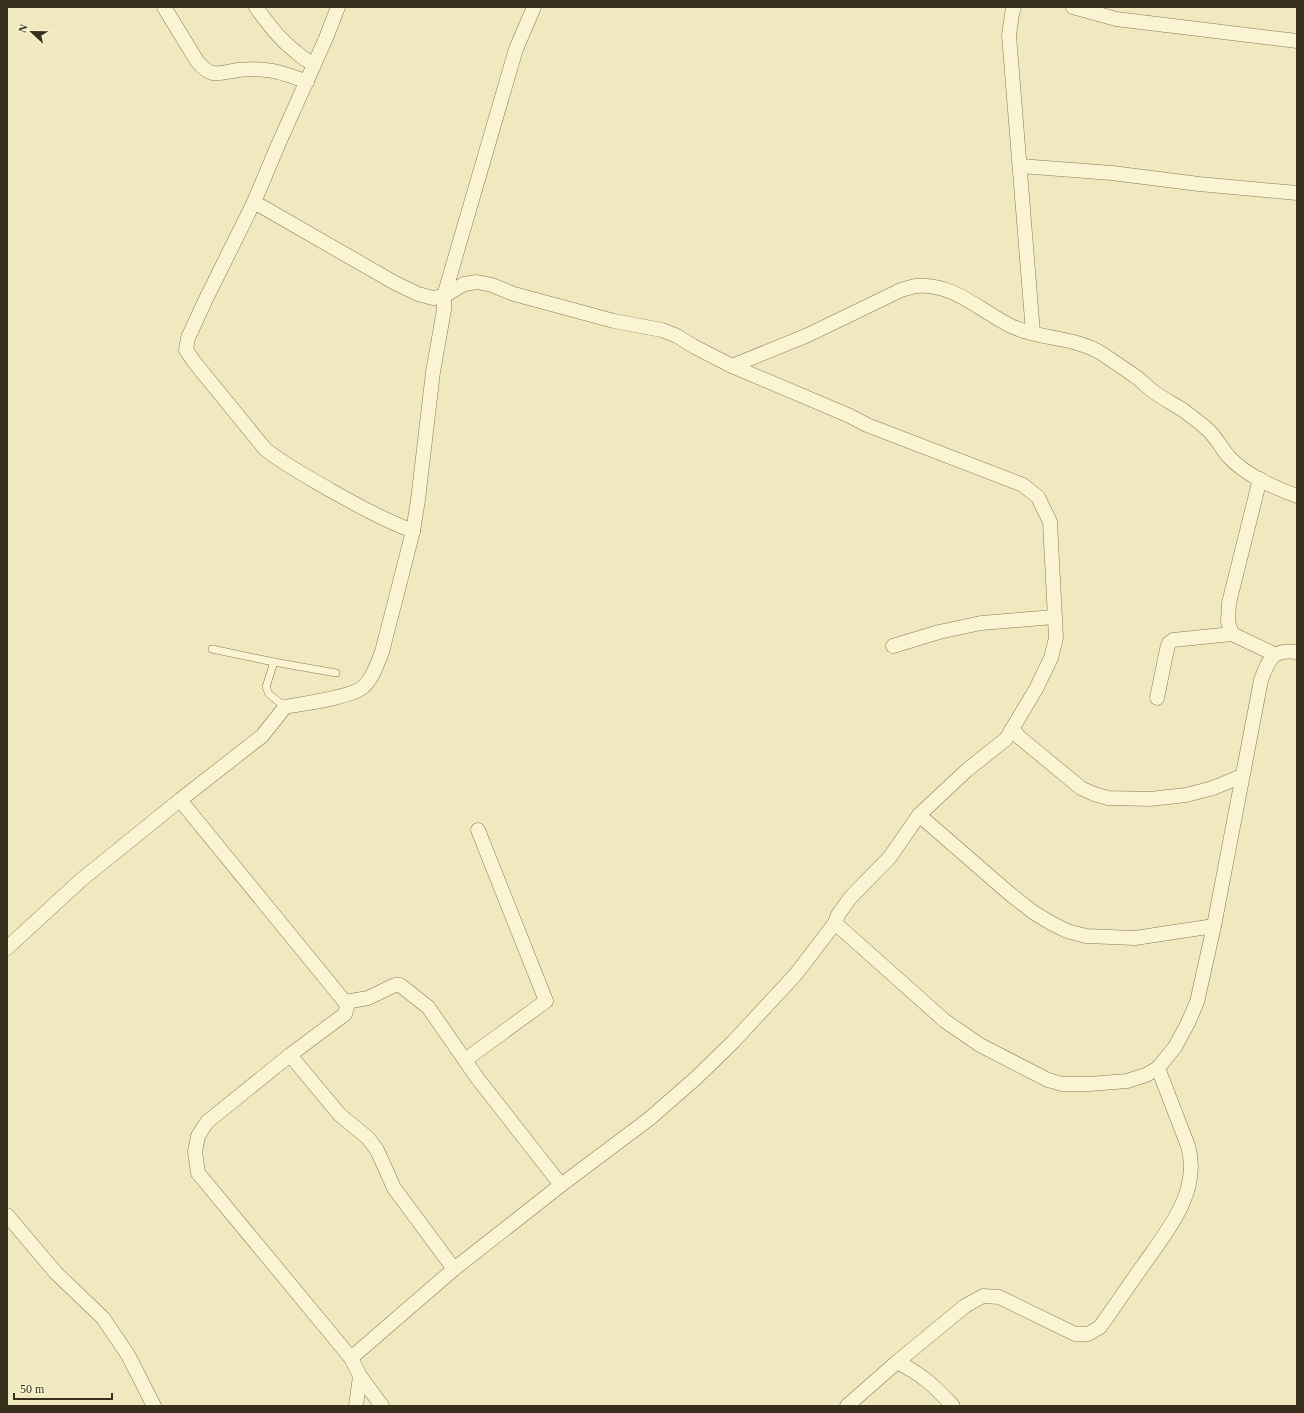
<svg xmlns="http://www.w3.org/2000/svg" width="1304" height="1413" viewBox="0 0 1304 1413" font-family="Georgia,serif">
<rect width="100%" height="100%" fill="#f0e8bf"/>
<g fill="none" stroke-linecap="round" stroke-linejoin="round">
<defs>
<g id="lane">
<path d="M212 649 274 662 336 673"/>
<path d="M274 662 266 687 269 694 285 707"/>
</g>
<g id="street">
<path d="M164 7 197 61C211 79 219 73 238 70 247 69 257 69 266 70 280 71 294 77 307 82"/>
<path d="M256 7C267 23 280 40 296 52 301 57 308 61 314 65"/>
<path d="M338 7 326 38 278 145 254 202 395 283 418 294 433 298 444 296 464 284 477 282 492 285 514 294 614 321 662 330 677 336 693 346 732 366 808 335 901 290C905 289 911 287 915 286 953 282 980 311 1011 326 1040 340 1072 336 1101 353 1113 361 1125 369 1136 377 1141 380 1145 385 1150 389 1160 397 1172 403 1183 410 1191 416 1199 422 1207 429 1217 438 1221 448 1229 457 1247 476 1273 487 1297 496"/>
<path d="M1014 7 1012 14 1009 35 1033 333"/>
<path d="M1073 7 1116 19 1297 41"/>
<path d="M1020 166 1112 173 1199 184 1297 193"/>
<path d="M254 202 205 301 188 338 186 350 195 363 265 449C285 465 308 477 330 490 357 505 384 520 413 531"/>
<path d="M1260 479 1229 603 1228 622 1232 634 1274 654"/>
<path d="M893 646 939 632 981 623 1054 617"/>
<path d="M1157 698 1167 649 1169 643 1173 640 1232 634"/>
<path d="M1013 729 1019 737 1081 788 1094 794 1108 798 1150 799 1186 795 1213 788 1242 776"/>
<path d="M180 800 262 736 285 707C301 704 353 697 363 687 373 678 377 664 382 652L413 531 418 500 433 372 444 310V296L516 49 534 7"/>
<path d="M919 815 1010 894 1033 912 1051 923 1067 931 1086 936 1135 938 1214 926"/>
<path d="M835 923 945 1021 980 1045 1048 1080 1062 1084H1090L1127 1081 1146 1075 1158 1068 1175 1047 1188 1023 1197 1002 1214 926 1261 680C1269 659 1272 649 1297 652"/>
<path d="M7 948 81 880 180 800 345 1002 347 1007 345 1014 290 1055 207 1122 198 1136 195 1152 198 1173 351 1358 360 1376 382 1406"/>
<path d="M345 1002 368 998 395 985H400L428 1007 478 1079 561 1185"/>
<path d="M290 1055 340 1115 368 1138 377 1150 394 1188 454 1269"/>
<path d="M465 1060 546 1001 478 830"/>
<path d="M7 1215 56 1273 103 1318 128 1355 154 1406"/>
<path d="M351 1358 454 1269 561 1185 649 1119 696 1078 733 1042 796 974 835 923 838 915 850 898 890 857 919 815 967 770 1006 739 1036 689 1051 658 1056 638 1050 522 1038 497 1023 485 867 425 850 416 732 366"/>
<path d="M897 1362 965 1306 983 1296 999 1297 1075 1334H1088L1100 1327C1115 1306 1129 1285 1144 1264 1168 1230 1201 1191 1188 1146L1158 1068"/>
<path d="M356 1406 360 1376"/>
<path d="M847 1406 897 1362C923 1375 933 1385 953 1406"/>
</g>
</defs>
<use href="#lane" stroke="#897957" stroke-width="8"/>
<use href="#street" stroke="#897957" stroke-width="15"/>
<use href="#lane" stroke="#faf4d3" stroke-width="7"/>
<use href="#street" stroke="#faf4d3" stroke-width="14"/>
</g>
<rect width="1304" height="1413" fill="none" stroke="#382e1c" stroke-width="16"/>
<g transform="translate(32 32) rotate(292)" stroke="#f7f1cf" stroke-width="3" paint-order="stroke">
<path d="M0-3L7 15L0 10L-7 15Z" fill="#382e1c"/>
<text y="-6" font-size="11" font-weight="bold" text-anchor="middle" fill="#382e1c">N</text>
</g>
<path d="M14 1393v6h98v-6" fill="none" stroke="#382e1c" stroke-width="2"/>
<text x="20" y="1393" font-size="12" fill="#382e1c" stroke="#f7f1cf" stroke-width="3" paint-order="stroke">50 m</text>
</svg>
